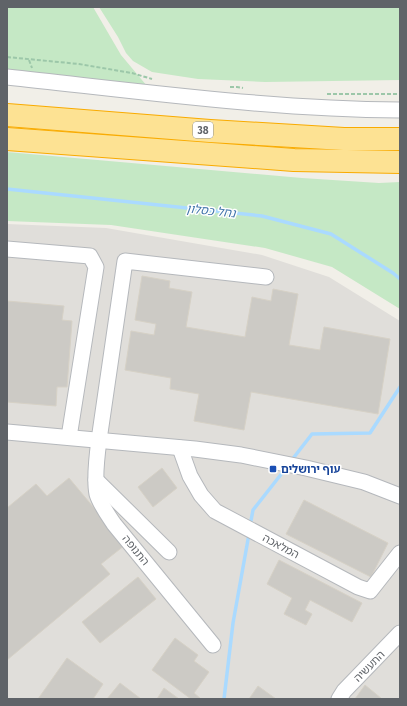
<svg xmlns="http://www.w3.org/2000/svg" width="407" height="706" viewBox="0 0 407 706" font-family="'Fira Sans','Noto Sans Hebrew',sans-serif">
<rect width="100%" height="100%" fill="#f1efe8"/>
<path fill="#e0deda" d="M7 224 106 228 262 255 329 277 400 321V699H7Z"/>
<g fill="#c5e8c5">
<path d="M7 7H93L121 55 147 86 7 72Z"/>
<path d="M99 7H400V80L265 82 198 79 152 72 133 61 126 53 118 37Z"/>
<path d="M7 152 302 178 379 183 400 182V309L332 267 265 248 111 225 7 221Z"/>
</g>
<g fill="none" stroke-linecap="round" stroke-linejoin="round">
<g stroke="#aadaff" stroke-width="3.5">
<path d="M7 189 262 216 331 234 393 273 400 279"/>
<path d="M291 461 312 434 370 433 400 387"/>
<path d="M250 526 253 510 286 468"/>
<path d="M224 699 233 623 249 534"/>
</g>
</g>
<g fill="#cccac5" stroke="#d6d1c6">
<path d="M142 276 170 281 169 288 192 292 186 327 245 337 252 297 271 301 273 289 298 294 289 345 320 350 324 327 390 339 378 414 251 392 244 430 194 421 199 394 170 389 171 378 125 370 131 331 154 335 156 324 135 320Z"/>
<path d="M7 301 64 306 62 320 72 321 67 387H57L56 406 7 402Z"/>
<path d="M162 468 177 488 153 507 138 487Z"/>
<path d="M69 478 125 545 101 564 110 574 7 660V508L36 484 47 496Z"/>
<path d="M304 500 388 543 371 577 286 534Z"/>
<path d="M279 560 362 603 352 622 310 600 305 610 312 614 306 625 284 614 292 598 267 584Z"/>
<path d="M138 577 156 599 100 643 82 622Z"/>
<path d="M175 638 198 655 194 661 209 672 194 693 201 699H191L152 670Z"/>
<path d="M67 658 103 684 93 699H38Z"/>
<path d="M120 683 141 699H107Z"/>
<path d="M365 685 382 699H355Z"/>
<path d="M258 686 276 699H249Z"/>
<path d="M164 688 179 699H157Z"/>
</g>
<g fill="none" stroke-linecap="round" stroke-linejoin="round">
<defs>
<g id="minor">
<path d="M7 77C138 91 268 109 400 110"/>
<path d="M7 249 90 256 96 267 69 437"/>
<path d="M7 432 195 449 241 455 306 468 364 482 400 496"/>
<path d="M180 448 190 476 201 495 215 511 358 587 370 591 400 553"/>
<path d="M96 480 169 552"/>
<path d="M213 645 114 524C108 515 100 504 97 494 94 479 97 455 99 440L125 261 266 277"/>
<path d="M339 699 344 691 400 633"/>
</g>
<g id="highway">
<path d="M7 115 210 131 344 139H400"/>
<path d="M7 139 294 160 400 162"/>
</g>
</defs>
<use href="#minor" stroke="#b5b8bc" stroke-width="17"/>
<use href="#highway" stroke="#f9ab00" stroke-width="24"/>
<g stroke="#9cc7a9" stroke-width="2" stroke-dasharray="4 2" stroke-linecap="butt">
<path d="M7 57 79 64 132 73 152 79"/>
<path d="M29 60 32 68"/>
<path d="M230 87H237L243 88"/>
<path d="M327 94H400"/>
</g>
<use href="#minor" stroke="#fff" stroke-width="15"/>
<use href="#highway" stroke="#fde293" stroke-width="22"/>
</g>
<rect fill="#1a4fb4" stroke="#fff" stroke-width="1.5" x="269" y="465" width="8" height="8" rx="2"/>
<g text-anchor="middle" stroke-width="3" stroke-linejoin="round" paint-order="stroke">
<rect fill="#fff" stroke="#8f9295" stroke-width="1" x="193" y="122" width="20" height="16" rx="3"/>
<g font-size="10" font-weight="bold" fill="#5f6368">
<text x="203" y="134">38</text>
</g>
<g font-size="11" font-weight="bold" fill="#164399" stroke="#fff" text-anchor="start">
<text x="281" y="473">עוף ירושלים</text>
</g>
<g font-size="11" fill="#5f6368" stroke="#fff">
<text transform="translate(281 546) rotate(28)" y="4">המלאכה</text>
<text transform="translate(136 550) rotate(51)" y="4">התנופה</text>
<text transform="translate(369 666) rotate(-45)" y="4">התעשיה</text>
</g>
<g font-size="12" font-style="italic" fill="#4174aa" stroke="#fff">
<text transform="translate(211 211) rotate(6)" y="4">נחל כסלון</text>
</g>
</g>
<rect width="407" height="706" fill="none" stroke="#5f6368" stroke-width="16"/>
</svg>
